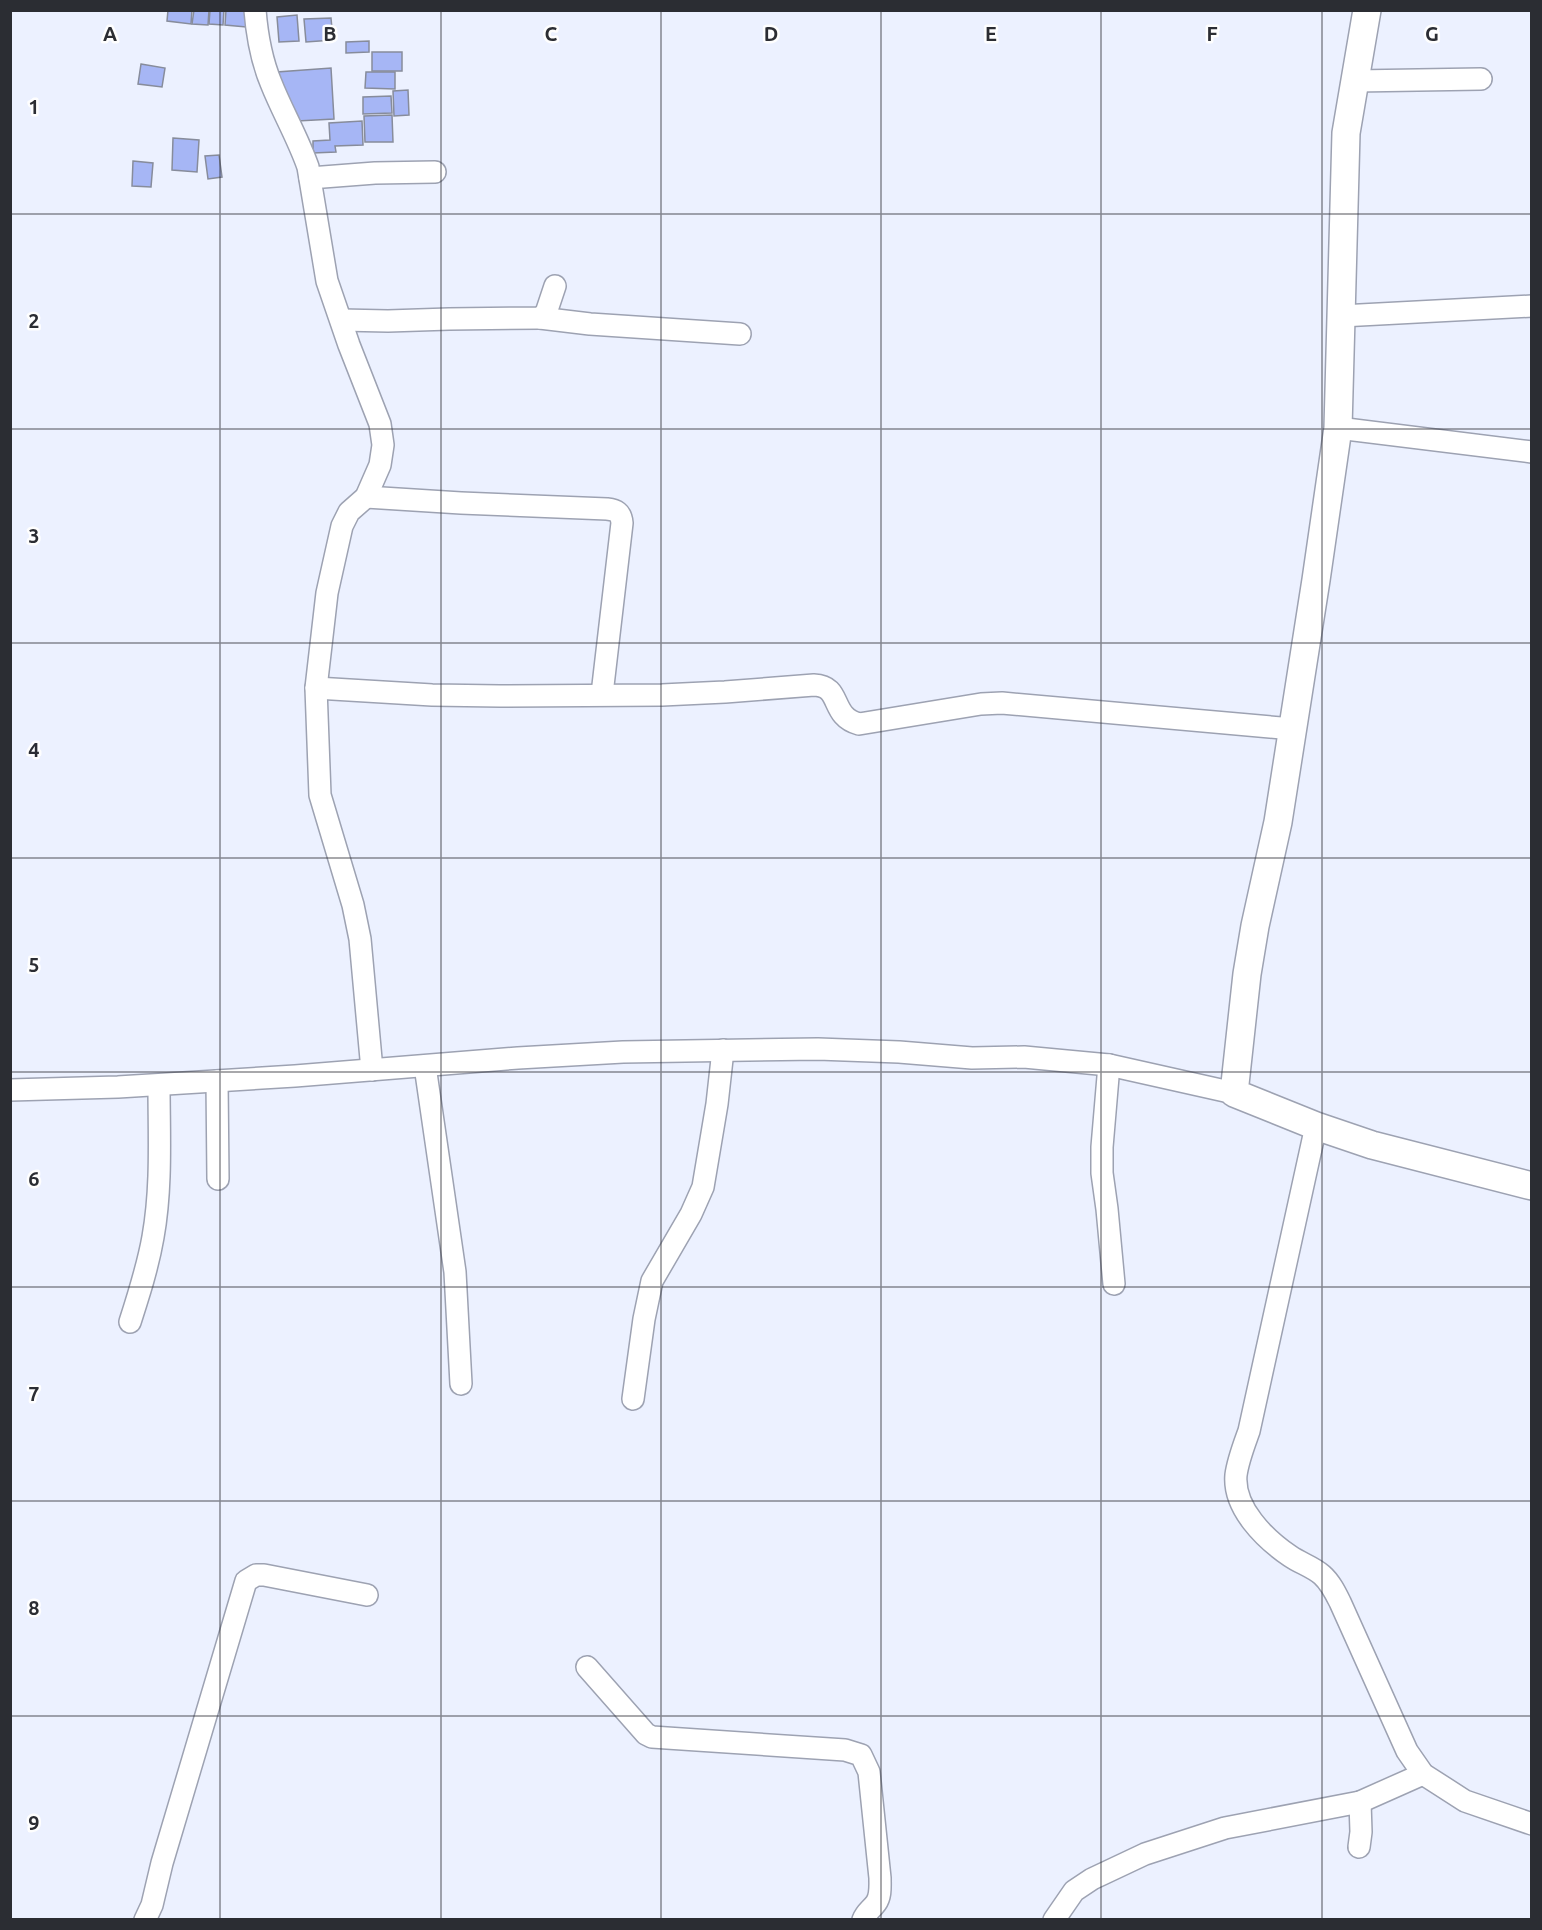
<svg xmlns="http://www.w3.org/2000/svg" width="1542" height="1930" viewBox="0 0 1542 1930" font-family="Ubuntu,sans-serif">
<rect width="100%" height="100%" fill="#ecf1ff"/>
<g fill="#a6b6f5" stroke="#878c9b" stroke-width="1.5">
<path d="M168 10H192L191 24 167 21Z"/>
<path d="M194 10H209L208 25 192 24Z"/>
<path d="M210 10H224L223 25 209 24Z"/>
<path d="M226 10H247L246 27 225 25Z"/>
<path d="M297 15 299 41 279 42 277 17Z"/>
<path d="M331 18 333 40 306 42 304 19Z"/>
<path d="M369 41V52L346 53V42Z"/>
<rect x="372" y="52" width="30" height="19"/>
<path d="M141 64 165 68 162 87 138 84Z"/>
<path d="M331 68 334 119 297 121 277 72Z"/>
<path d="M366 72H395V89L365 88Z"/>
<path d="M408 90 409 115 394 116 393 91Z"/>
<path d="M391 96 392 113 363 114V97Z"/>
<path d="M392 115 393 142H365L364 116Z"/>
<path d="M362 121 363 145 335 146 336 152 313 153V141L330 140 329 123Z"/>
<path d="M173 138 199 140 197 172 172 170Z"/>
<path d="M219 155 222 177 208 179 205 156Z"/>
<path d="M133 161 153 163 151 187 132 186Z"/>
</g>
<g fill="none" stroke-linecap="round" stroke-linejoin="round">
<defs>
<g id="minor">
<path d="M255 10C257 35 261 59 271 83 282 111 298 138 308 167L327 281 349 345 380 424 383 445 380 465 366 497 349 512 342 526 327 593 316 688 320 795 353 905 360 939 372 1070"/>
<path d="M1355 81 1481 79"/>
<path d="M310 178 375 173 435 172"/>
<path d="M1341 316 1532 306"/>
<path d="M540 318 590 324 740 334"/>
<path d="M341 320 388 321 449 319 540 318 546 313 555 286"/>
<path d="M1338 428 1532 452"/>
<path d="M366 497 461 503 607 509C616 510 621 512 622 523L602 694"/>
<path d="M316 688 432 695 500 696 662 695 725 692 814 685C843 686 829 716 859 724L981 704 1002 703 1293 729"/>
<path d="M1109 1065 1102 1147V1173L1107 1209 1114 1284"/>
<path d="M425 1066 455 1272 461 1384"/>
<path d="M217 1081 218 1179"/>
<path d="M10 1090 118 1087 295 1076 518 1058 623 1052 818 1049 899 1052 972 1058 1024 1057 1109 1065 1234 1093"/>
<path d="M1316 1126 1249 1431C1244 1445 1238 1460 1236 1475 1233 1508 1265 1539 1290 1556 1300 1563 1313 1567 1322 1575 1330 1582 1335 1592 1340 1602L1407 1751 1423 1774 1465 1801 1532 1824"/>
<path d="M130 1322C139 1294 148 1266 153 1237 162 1187 159 1135 159 1085"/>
<path d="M633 1399 644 1319 652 1281 691 1214 703 1187 717 1104 723 1050"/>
<path d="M587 1667 646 1734 652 1737 845 1750 861 1755 869 1772 880 1878C880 1887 881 1896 876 1903 871 1910 866 1912 863 1920"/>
<path d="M1359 1847 1361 1832 1360 1802"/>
<path d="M145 1920 152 1905 162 1863 246 1581 256 1575H264L367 1595"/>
<path d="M1054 1920 1074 1891 1092 1879 1145 1854 1225 1828 1360 1802 1423 1774"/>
</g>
<path id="tertiary" d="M1367 10 1346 133 1338 428 1316 580 1278 822 1255 926 1247 974 1234 1093 1316 1126 1372 1145 1532 1186"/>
</defs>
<use href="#minor" stroke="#9da2b2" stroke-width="24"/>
<use href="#tertiary" stroke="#9da2b2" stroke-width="30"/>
<use href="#minor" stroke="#fff" stroke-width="21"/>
<use href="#tertiary" stroke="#fff" stroke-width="27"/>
</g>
<path fill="none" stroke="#2b2d33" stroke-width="1.5" stroke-opacity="0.55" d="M220 10V1920M441 10V1920M661 10V1920M881 10V1920M1101 10V1920M1322 10V1920M10 214H1532M10 429H1532M10 643H1532M10 858H1532M10 1072H1532M10 1287H1532M10 1501H1532M10 1716H1532"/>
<g font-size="20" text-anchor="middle" font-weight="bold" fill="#2b2d33" stroke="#fefefe" stroke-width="5" stroke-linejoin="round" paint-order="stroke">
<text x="110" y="41">A</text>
<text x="330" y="41">B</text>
<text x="551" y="41">C</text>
<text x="771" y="41">D</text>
<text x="991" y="41">E</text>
<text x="1212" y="41">F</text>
<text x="1432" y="41">G</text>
<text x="34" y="114">1</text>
<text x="34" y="328">2</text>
<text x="34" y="543">3</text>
<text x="34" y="757">4</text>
<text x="34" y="972">5</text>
<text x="34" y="1186">6</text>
<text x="34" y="1401">7</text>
<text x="34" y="1615">8</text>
<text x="34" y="1830">9</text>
</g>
<rect width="1542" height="1930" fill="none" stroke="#2b2d33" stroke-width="24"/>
</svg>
